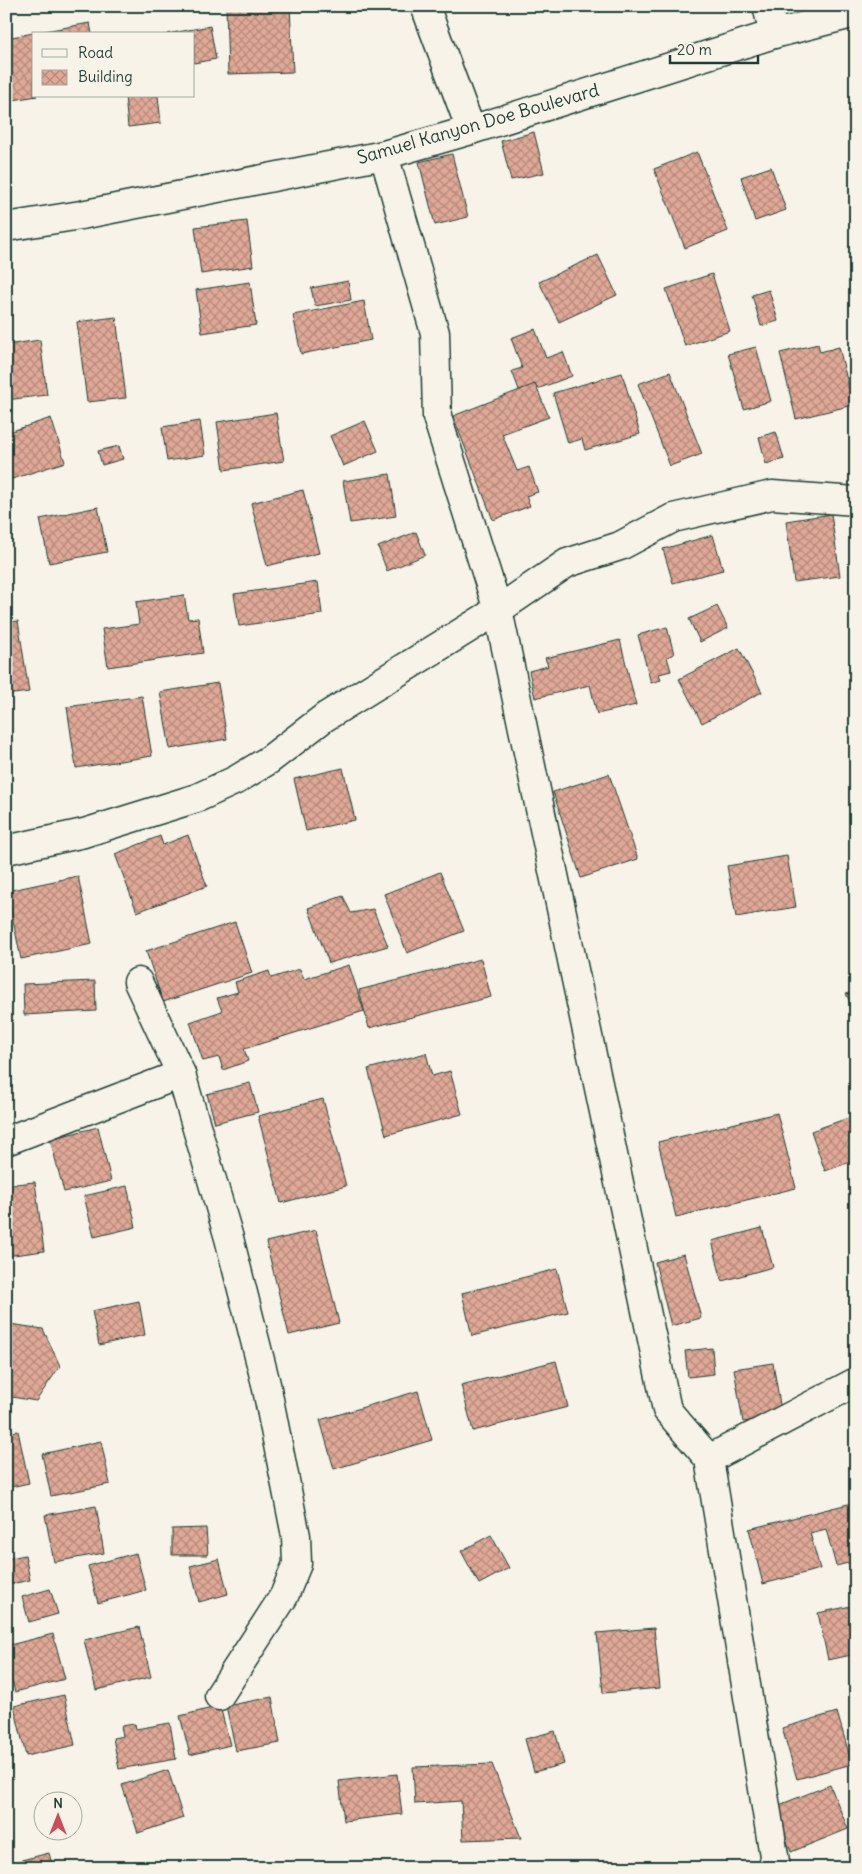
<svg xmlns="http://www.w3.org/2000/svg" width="862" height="1874" viewBox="0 0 862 1874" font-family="Delius,sans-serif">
<defs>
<pattern id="building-cross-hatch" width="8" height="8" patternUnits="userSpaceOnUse" patternTransform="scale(1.25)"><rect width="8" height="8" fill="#e0a897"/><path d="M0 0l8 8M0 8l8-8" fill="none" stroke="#b58a7c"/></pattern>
</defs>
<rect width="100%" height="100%" fill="#f7f3e8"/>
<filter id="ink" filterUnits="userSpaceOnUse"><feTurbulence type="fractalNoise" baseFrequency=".02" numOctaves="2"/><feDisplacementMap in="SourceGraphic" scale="10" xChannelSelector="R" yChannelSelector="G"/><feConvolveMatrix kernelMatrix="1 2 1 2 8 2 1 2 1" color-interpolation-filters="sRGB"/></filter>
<g filter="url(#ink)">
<g fill="url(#building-cross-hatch)" stroke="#1f3d34">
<path d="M226 6H290L293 72 228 74Z"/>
<path d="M530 6H560V7L531 11Z"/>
<path d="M90 23 92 34H34V96H37L13 100 6 61V38Z"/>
<path d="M210 26 216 59 194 63V34H167Z"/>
<path d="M125 96H158L161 123 128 127Z"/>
<path d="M534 132 544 173 511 180 501 141Z"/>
<path d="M697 152 728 231 685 248 654 169Z"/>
<path d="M452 154 468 217 435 225 419 162Z"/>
<path d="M771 167 786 210 755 221 741 177Z"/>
<path d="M247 221 253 266 201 274 195 227Z"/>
<path d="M598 255 617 295 559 322 539 282Z"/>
<path d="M712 274 730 331 685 346 666 289Z"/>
<path d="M348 281 351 300 315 306 311 288Z"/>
<path d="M250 282 256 325 202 333 196 290Z"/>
<path d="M769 290 778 321 761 326 752 295Z"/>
<path d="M364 301 371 340 301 354 293 315Z"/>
<path d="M116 317 126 398 87 402 77 322Z"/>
<path d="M535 329 546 358 563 352 572 376 521 395 512 371 522 368 511 338Z"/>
<path d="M40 340 47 395 6 400V345Z"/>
<path d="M818 344 820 352 839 347 853 405 796 419 780 353Z"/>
<path d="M756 347 771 401 744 409 728 354Z"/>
<path d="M670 372 702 454 670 466 638 384Z"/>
<path d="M622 373 640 434 585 450 582 439 568 443 553 393Z"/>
<path d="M535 384 549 417 502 434 517 471 529 467 538 492 526 496 530 506 493 520 453 416Z"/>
<path d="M276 413 284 461 224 470 217 422Z"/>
<path d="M51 418 65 462 6 481V433Z"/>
<path d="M200 421 205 455 167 461 162 427Z"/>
<path d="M365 421 378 451 343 466 330 436Z"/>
<path d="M776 432 784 459 766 464 759 437Z"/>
<path d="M119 446 123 459 102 465 98 451Z"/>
<path d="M390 474 396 516 350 523 343 481Z"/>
<path d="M303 490 319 553 267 566 251 503Z"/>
<path d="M98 507 107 552 49 563 40 519Z"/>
<path d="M831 514 840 576 794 582 786 521Z"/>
<path d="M416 532 425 555 387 571 378 547Z"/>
<path d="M713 535 723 570 673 583 663 549Z"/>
<path d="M318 582 322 614 239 626 234 594Z"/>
<path d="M184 595 188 619 198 618 203 653 108 667 102 629 139 624 136 602Z"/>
<path d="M717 606 728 628 700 642 689 619Z"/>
<path d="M18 621 29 692 6 695V623Z"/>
<path d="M667 627 674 654 667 657 671 671 659 674 661 680 651 683 638 635Z"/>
<path d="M620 640 636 705 597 714 590 685 535 698 529 671 548 666 545 658Z"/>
<path d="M739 648 762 692 702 723 679 679Z"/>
<path d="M218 683 227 739 170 749 160 692Z"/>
<path d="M142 696 152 756 76 768 67 707Z"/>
<path d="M343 768 355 820 306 831 294 779Z"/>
<path d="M609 774 638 859 581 878 553 792Z"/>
<path d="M188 835 207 886 137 912 115 854 160 836 163 845Z"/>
<path d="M787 856 796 907 736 917 727 866Z"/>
<path d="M440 872 464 931 407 953 384 894Z"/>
<path d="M78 876 92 944 21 959 7 891Z"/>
<path d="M343 896 351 913 373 909 388 946 329 963 308 908Z"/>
<path d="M235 922 252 973 163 1002 146 951Z"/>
<path d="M481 959 491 997 369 1028 359 990Z"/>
<path d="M349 965 364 1011 244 1049 248 1061 223 1070 219 1057 203 1061 190 1022 222 1011 217 998 238 992 235 982 269 971 271 978 300 969 304 979Z"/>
<path d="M95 981 96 1011 24 1015 23 984Z"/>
<path d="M856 990V1013L846 994Z"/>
<path d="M426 1053 432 1076 450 1071 462 1114 386 1135 368 1069Z"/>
<path d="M250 1083 258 1112 215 1123 207 1094Z"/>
<path d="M323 1099 346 1186 281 1203 258 1116Z"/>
<path d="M777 1113 796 1188 676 1217 658 1142Z"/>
<path d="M851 1117 856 1132V1160L825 1171 811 1131Z"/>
<path d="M98 1127 111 1181 64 1192 50 1139Z"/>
<path d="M35 1182 44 1251 6 1256V1185Z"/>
<path d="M127 1186 136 1227 94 1237 84 1196Z"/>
<path d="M762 1228 773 1267 722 1281 712 1241Z"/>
<path d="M316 1230 339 1323 289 1335 266 1242Z"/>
<path d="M684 1254 701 1318 671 1326 655 1262Z"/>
<path d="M557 1269 568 1312 472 1336 462 1293Z"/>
<path d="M139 1301 145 1335 99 1345 92 1311Z"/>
<path d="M10 1324 43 1329 60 1366 36 1401 6 1396V1327Z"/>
<path d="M712 1348 714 1374 688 1377 685 1351Z"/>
<path d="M556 1361 568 1407 473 1431 461 1385Z"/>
<path d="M773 1363 782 1416 743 1422 734 1369Z"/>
<path d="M418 1391 432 1440 334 1469 320 1420Z"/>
<path d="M18 1431 29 1483 6 1488V1433Z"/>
<path d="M101 1441 110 1484 51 1496 42 1454Z"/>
<path d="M856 1502V1561L836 1566 826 1529 810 1533 820 1569 763 1584 749 1529Z"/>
<path d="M96 1506 104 1553 54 1562 45 1515Z"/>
<path d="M206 1528 208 1555H172V1529Z"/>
<path d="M491 1535 509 1568 479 1584 461 1551Z"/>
<path d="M136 1553 146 1590 98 1603 88 1566Z"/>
<path d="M25 1555 30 1580 6 1585V1559Z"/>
<path d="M219 1559 228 1594 199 1602 190 1566Z"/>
<path d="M50 1589 58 1614 29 1622 22 1597Z"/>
<path d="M851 1606 856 1627V1654L828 1660 818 1613Z"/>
<path d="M139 1627 151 1677 96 1690 84 1640Z"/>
<path d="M654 1628 660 1688 603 1693 597 1633Z"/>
<path d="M53 1634 65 1679 15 1692 6 1660V1646Z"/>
<path d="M64 1695 75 1745 26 1756 14 1706Z"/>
<path d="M272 1697 280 1743 236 1751 226 1706Z"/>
<path d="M220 1706 230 1745 190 1755 180 1716Z"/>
<path d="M856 1707V1730L851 1708Z"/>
<path d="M837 1712 852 1764 797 1779 782 1728Z"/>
<path d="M170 1723 176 1759 119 1769 113 1738 123 1736 121 1726 135 1724 136 1729Z"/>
<path d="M555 1731 564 1764 534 1772 525 1739Z"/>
<path d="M492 1764 521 1838 463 1840 461 1801 415 1804 413 1767Z"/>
<path d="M168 1770 183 1818 138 1833 122 1785Z"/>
<path d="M397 1774 402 1814 344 1821 339 1781Z"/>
<path d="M830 1785 848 1829 791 1852 774 1807Z"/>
<path d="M49 1853 53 1868H6V1864Z"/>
<path d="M605 1861 607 1868H572Z"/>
</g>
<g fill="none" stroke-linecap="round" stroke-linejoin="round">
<defs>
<g id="minor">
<path d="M425 6 471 130"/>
<path d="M767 6 774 34"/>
<path d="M384 155 435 333 437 417 498 610 667 1410 709 1459 776 1868"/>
<path d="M6 850 84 833 197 798 236 780 269 760 325 717 498 610 567 563 620 546 673 518 772 495 856 501"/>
<path d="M181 1074 229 1238 266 1384 296 1536 297 1564 284 1596 219 1696"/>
<path d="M6 1141 181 1074 138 982"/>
<path d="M709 1459 856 1382"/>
</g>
<path id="tertiary" d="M6 227 81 215 384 155 471 130 774 34 856 13"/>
</defs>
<use href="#minor" stroke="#1f3d34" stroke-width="31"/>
<use href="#tertiary" stroke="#1f3d34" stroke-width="31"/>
<use href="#minor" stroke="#f7f3e8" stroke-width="28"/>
<use href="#tertiary" stroke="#f7f3e8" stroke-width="28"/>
</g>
</g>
<g text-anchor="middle" stroke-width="4.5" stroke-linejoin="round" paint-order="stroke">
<g font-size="18" fill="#1f3d34" stroke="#f7f3e8">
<text transform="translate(478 124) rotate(-16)" y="6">Samuel Kanyon Doe Boulevard</text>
</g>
</g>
<rect width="862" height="1874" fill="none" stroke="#f7f3e8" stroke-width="25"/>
<rect x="12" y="12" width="837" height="1849" fill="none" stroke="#1f3d34" stroke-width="2" filter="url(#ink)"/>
<rect x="32" y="32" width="162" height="65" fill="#f7f3e8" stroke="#a1aaa0"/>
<rect x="42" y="49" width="25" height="8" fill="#f7f3e8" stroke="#a1aaa0"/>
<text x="78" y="58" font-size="15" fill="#1f3d34">Road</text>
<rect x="42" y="70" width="25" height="15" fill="url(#building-cross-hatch)" stroke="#a1aaa0"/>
<text x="78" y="82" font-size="15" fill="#1f3d34">Building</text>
<g transform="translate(58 1816)"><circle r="24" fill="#f7f3e8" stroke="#a1aaa0"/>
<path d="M0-4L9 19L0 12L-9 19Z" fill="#d1495b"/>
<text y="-8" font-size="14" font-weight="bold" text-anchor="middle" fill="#1f3d34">N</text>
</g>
<path d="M670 55v8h88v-8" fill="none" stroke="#1f3d34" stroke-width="2.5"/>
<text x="677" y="55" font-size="15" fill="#1f3d34" stroke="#f7f3e8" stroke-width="4" paint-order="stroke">20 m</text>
</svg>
